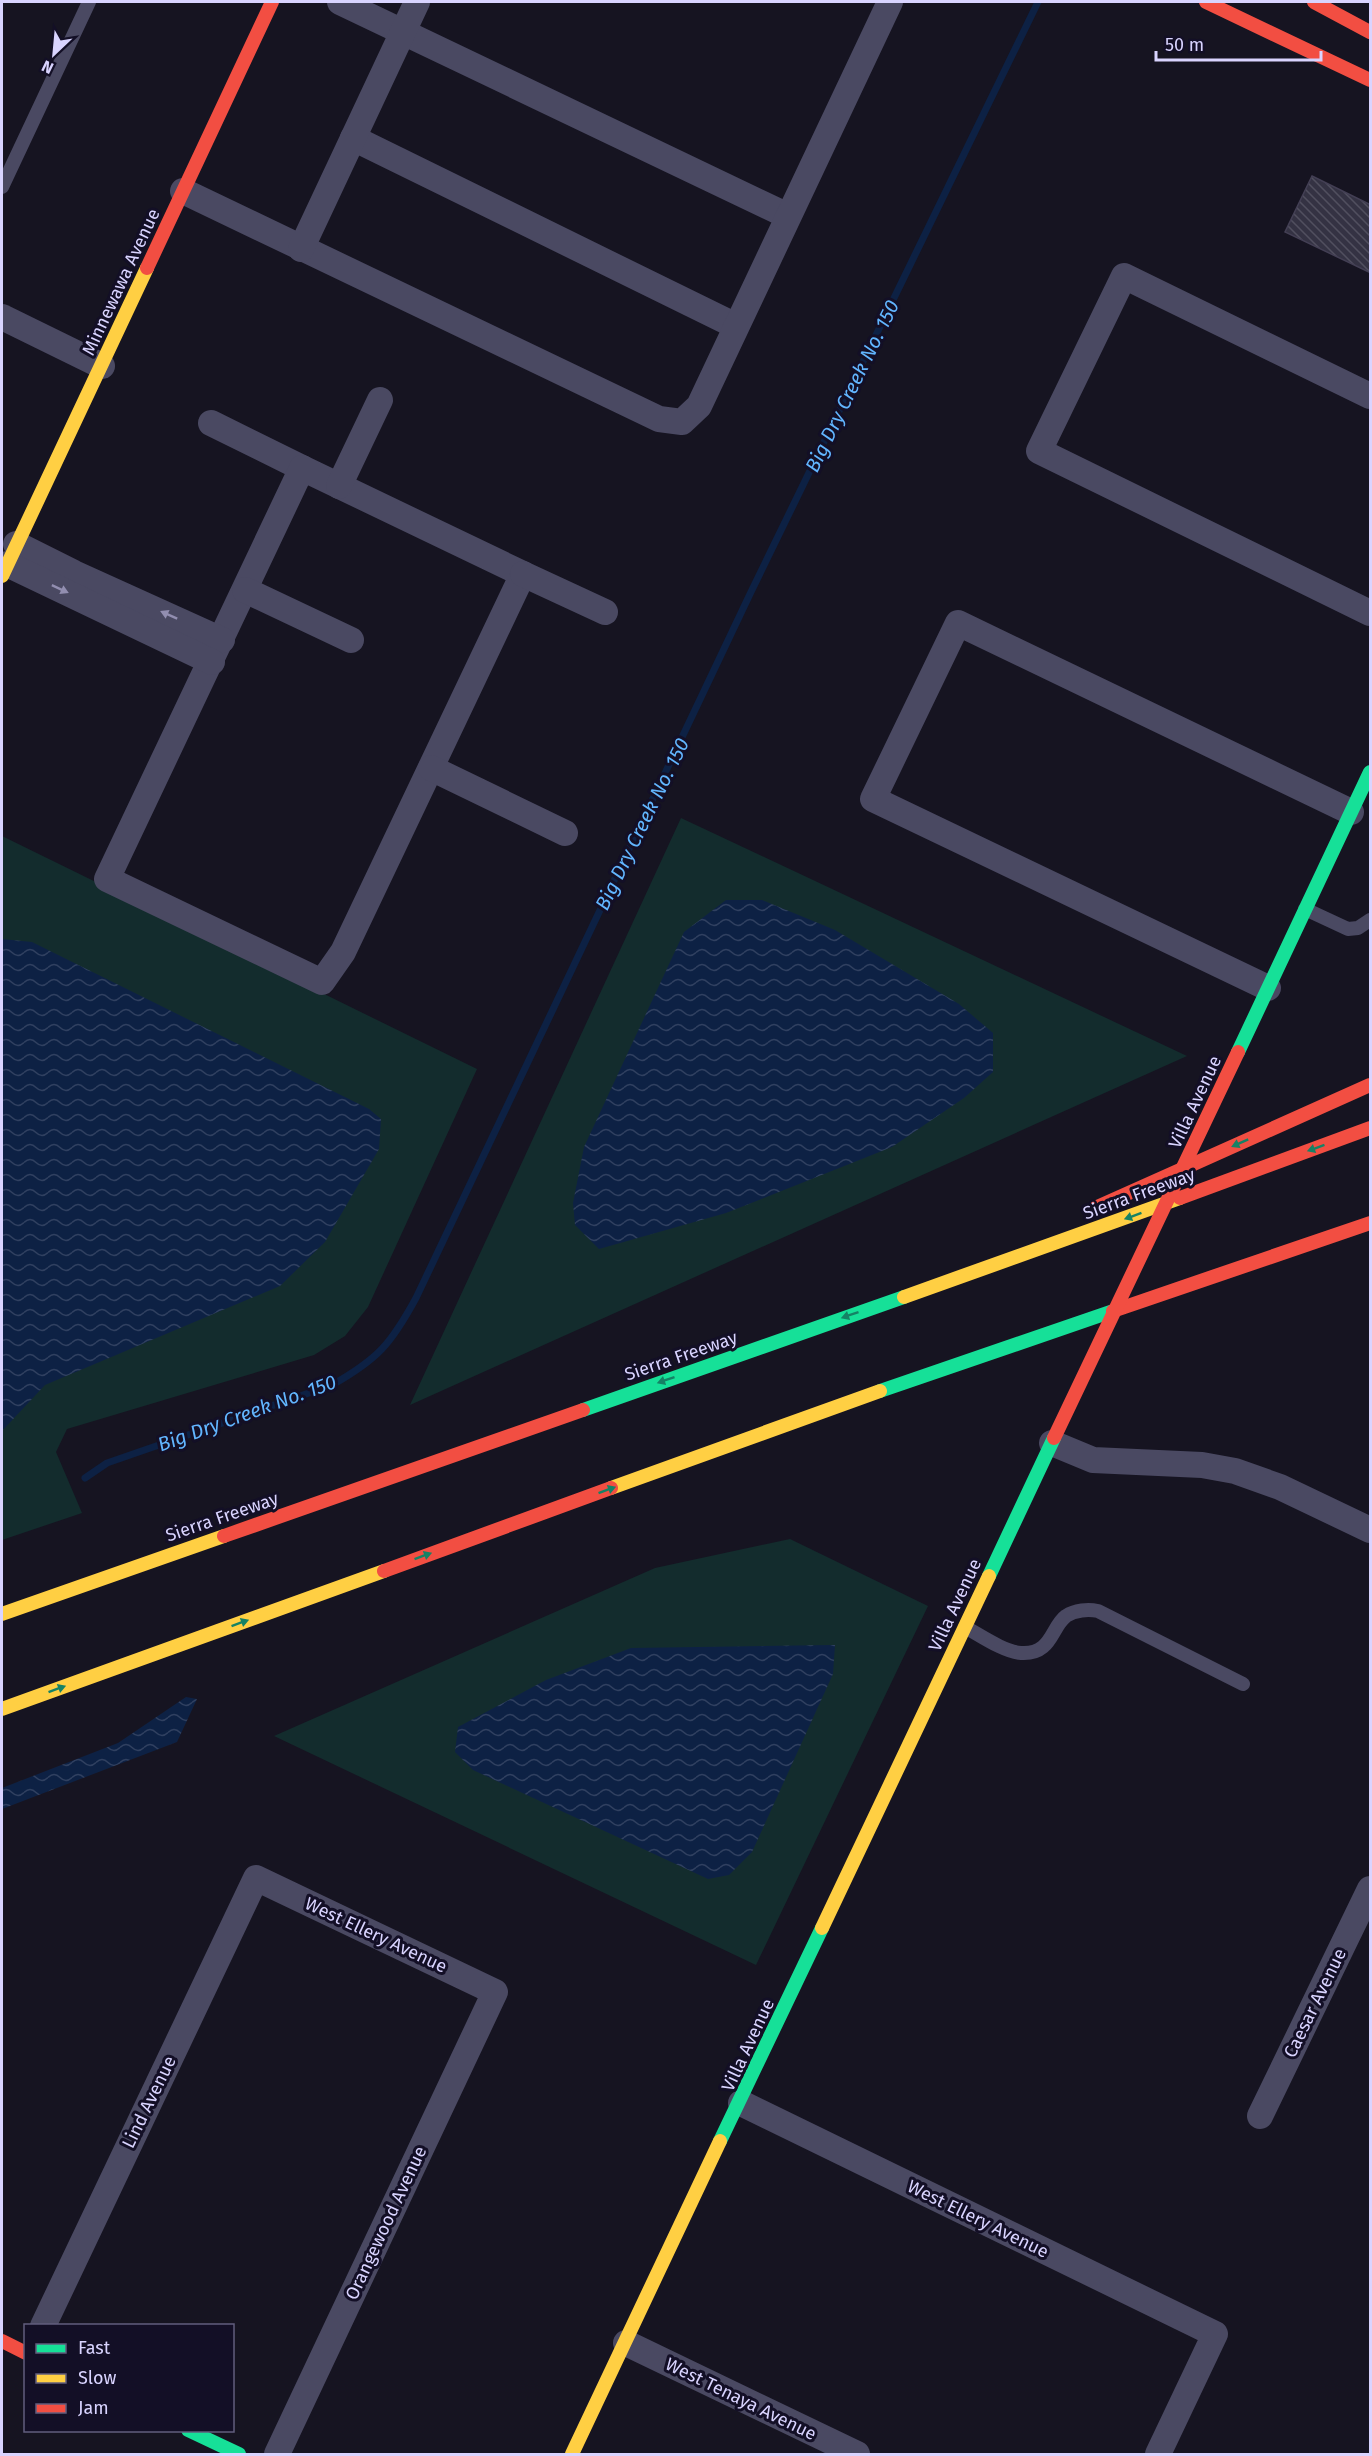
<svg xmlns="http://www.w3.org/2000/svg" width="1372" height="2456" viewBox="0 0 1372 2456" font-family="'Fira Sans',sans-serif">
<defs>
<pattern id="water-waves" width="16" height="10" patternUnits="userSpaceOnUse" patternTransform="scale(1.5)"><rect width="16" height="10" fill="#0d2144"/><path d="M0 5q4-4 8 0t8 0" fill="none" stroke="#304060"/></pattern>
<pattern id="building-back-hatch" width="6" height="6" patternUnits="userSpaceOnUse" patternTransform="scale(1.5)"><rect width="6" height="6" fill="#343243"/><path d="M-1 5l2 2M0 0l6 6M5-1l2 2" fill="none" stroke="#514f5f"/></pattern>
</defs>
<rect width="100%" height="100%" fill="#161421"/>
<g fill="#132c2d">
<path d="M681 818 1187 1056 410 1405Z"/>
<path d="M2 836 477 1069 368 1307 345 1336 314 1355 67 1429 56 1452 82 1513 2 1540Z"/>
<path d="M790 1539 928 1606 756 1965 274 1736 655 1568Z"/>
</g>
<g fill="url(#water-waves)">
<path d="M726 900H762L835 930 959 1004 993 1033V1072L964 1098 892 1147 726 1213 599 1249 575 1225 573 1203 584 1147 684 932Z"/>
<path d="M2 939 32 942 369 1109 381 1119 379 1149 325 1242 280 1286 45 1385 2 1431Z"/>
<path d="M835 1645 833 1674 752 1852 729 1875 708 1879 473 1770 455 1752 458 1727 546 1680 631 1648Z"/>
<path d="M186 1697 197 1699 177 1742 2 1809V1788L118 1743Z"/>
</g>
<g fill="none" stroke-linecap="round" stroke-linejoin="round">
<path stroke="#0d2144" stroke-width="7" d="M85 1478 107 1463 332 1385C378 1359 391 1344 416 1298L750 594 1038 2"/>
</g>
<path fill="url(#building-back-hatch)" stroke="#433f54" stroke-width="1.5" d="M1312 176 1371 205V273L1285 232Z"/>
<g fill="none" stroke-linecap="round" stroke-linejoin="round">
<g stroke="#4a4962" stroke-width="14">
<path d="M2 187 89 2"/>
<path d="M1305 909 1348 929 1358 928 1370 920"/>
<path d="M965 1627C980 1635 1004 1652 1021 1653 1052 1655 1051 1627 1066 1616 1075 1610 1088 1609 1098 1611L1243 1684"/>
</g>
<g stroke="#4a4962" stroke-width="26">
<path d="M340 2 788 216"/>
<path d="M353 138 736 326"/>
<path d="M183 191 659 419 682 422 699 406 890 2"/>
<path d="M301 249 417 2"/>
<path d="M2 317 102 366"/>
<path d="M1370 396 1124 276 1039 451 1370 613"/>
<path d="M211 423 302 468"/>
<path d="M302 468 523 574 343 952 322 982 107 879Z"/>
<path d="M339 486 380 400"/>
<path d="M16 544 74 573 222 640"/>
<path d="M7 564 212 662"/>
<path d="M523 574 605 612"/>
<path d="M245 590 351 640"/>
<path d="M431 768 565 833"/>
<path d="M1268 988 873 799 958 623 1351 812"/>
<path d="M1052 1443 1093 1460 1202 1465 1235 1471 1280 1487 1370 1530"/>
<path d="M741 2103 1215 2334 1158 2454"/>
<path d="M1260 2116 1370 1889"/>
<path d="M43 2326 256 1878 495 1992 277 2454"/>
<path d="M626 2343 857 2454"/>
</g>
<g stroke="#16e098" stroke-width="14">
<path d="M1238 1052 1370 772"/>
<path d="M880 1391 1113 1311"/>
<path d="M583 1410 904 1297"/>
<path d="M989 1576 1054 1438"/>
<path d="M720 2141 822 1928"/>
<path d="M188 2430 239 2454"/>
</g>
<g stroke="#ffcf43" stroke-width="14">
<path d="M2 576 147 268"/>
<path d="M904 1297 1180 1198"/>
<path d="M611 1488 880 1391"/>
<path d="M2 1614 224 1536"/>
<path d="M2 1709 384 1571"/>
<path d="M822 1928 989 1576"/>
<path d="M572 2454 720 2141"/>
</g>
<g stroke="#f24e42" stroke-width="14">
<path d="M1206 2 1370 80"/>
<path d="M1314 2 1370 32"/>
<path d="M147 268 272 2"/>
<path d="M1180 1198 1370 1128"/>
<path d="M1093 1209 1370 1085"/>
<path d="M1113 1311 1370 1223"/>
<path d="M224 1536 583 1410"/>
<path d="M384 1571 611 1488"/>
<path d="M2 2341 26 2353"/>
</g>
<path stroke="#f24e42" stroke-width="14" d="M1054 1438 1238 1052"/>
</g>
<defs><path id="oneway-solid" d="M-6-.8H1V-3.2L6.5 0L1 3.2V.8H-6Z" transform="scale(1.5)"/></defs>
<g fill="#928eb0">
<use href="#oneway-solid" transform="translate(60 589) rotate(25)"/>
<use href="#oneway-solid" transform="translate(169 615) rotate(-156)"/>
</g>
<g fill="#158265">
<use href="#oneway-solid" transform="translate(1240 1143) rotate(156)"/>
<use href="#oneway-solid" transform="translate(1316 1148) rotate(160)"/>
<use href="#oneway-solid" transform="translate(1133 1216) rotate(160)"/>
<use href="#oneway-solid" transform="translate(850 1315) rotate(161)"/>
<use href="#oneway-solid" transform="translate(666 1380) rotate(161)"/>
<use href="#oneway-solid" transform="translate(607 1490) rotate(-20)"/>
<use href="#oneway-solid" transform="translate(423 1556) rotate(-20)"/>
<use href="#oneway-solid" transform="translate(240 1623) rotate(-20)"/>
<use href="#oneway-solid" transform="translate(57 1689) rotate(-20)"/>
</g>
<g text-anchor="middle" stroke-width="6" stroke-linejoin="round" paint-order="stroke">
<g font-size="18" fill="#d9d4ff" stroke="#130f26">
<text transform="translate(121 282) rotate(-65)" y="6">Minnewawa Avenue</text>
<text transform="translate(1195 1102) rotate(-65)" y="6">Villa Avenue</text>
<text transform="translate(1139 1194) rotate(-20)" y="6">Sierra Freeway</text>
<text transform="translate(681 1356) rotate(-19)" y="6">Sierra Freeway</text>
<text transform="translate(222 1517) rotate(-19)" y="6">Sierra Freeway</text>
<text transform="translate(955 1605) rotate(-65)" y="6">Villa Avenue</text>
<text transform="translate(376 1935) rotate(25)" y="6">West Ellery Avenue</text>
<text transform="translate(1315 2003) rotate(-64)" y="6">Caesar Avenue</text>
<text transform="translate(748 2045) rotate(-65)" y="6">Villa Avenue</text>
<text transform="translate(149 2102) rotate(-64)" y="6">Lind Avenue</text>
<text transform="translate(978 2219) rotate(26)" y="6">West Ellery Avenue</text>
<text transform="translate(386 2223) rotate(-65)" y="6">Orangewood Avenue</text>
<text transform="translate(741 2399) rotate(26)" y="6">West Tenaya Avenue</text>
</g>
<g font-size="20" font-style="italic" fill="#62b6ff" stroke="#130f26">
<text transform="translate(852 386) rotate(-64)" y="7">Big Dry Creek No. 150</text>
<text transform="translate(642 824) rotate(-64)" y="7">Big Dry Creek No. 150</text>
<text transform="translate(247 1413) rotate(-20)" y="7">Big Dry Creek No. 150</text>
</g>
</g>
<rect width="1372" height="2456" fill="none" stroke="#d9d4ff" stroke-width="6"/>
<rect x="24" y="2324" width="210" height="108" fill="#130f26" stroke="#625e7d" stroke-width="1.5"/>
<rect x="36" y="2344" width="30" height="9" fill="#16e098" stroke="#625e7d" stroke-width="1.5"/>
<text x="78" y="2354" font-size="18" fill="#d9d4ff">Fast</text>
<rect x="36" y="2374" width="30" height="9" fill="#ffcf43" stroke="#625e7d" stroke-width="1.5"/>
<text x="78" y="2384" font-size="18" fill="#d9d4ff">Slow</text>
<rect x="36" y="2404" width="30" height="9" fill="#f24e42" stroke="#625e7d" stroke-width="1.5"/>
<text x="78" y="2414" font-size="18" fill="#d9d4ff">Jam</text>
<g transform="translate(54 54) rotate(206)" stroke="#130f26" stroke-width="4.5" paint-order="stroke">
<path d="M0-4.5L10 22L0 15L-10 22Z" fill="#d9d4ff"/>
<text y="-9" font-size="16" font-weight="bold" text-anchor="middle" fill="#d9d4ff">N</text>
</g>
<path d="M1156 51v9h165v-9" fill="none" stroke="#d9d4ff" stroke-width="3"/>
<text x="1165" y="51" font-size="18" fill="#d9d4ff" stroke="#130f26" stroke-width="4.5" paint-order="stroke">50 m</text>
</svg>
